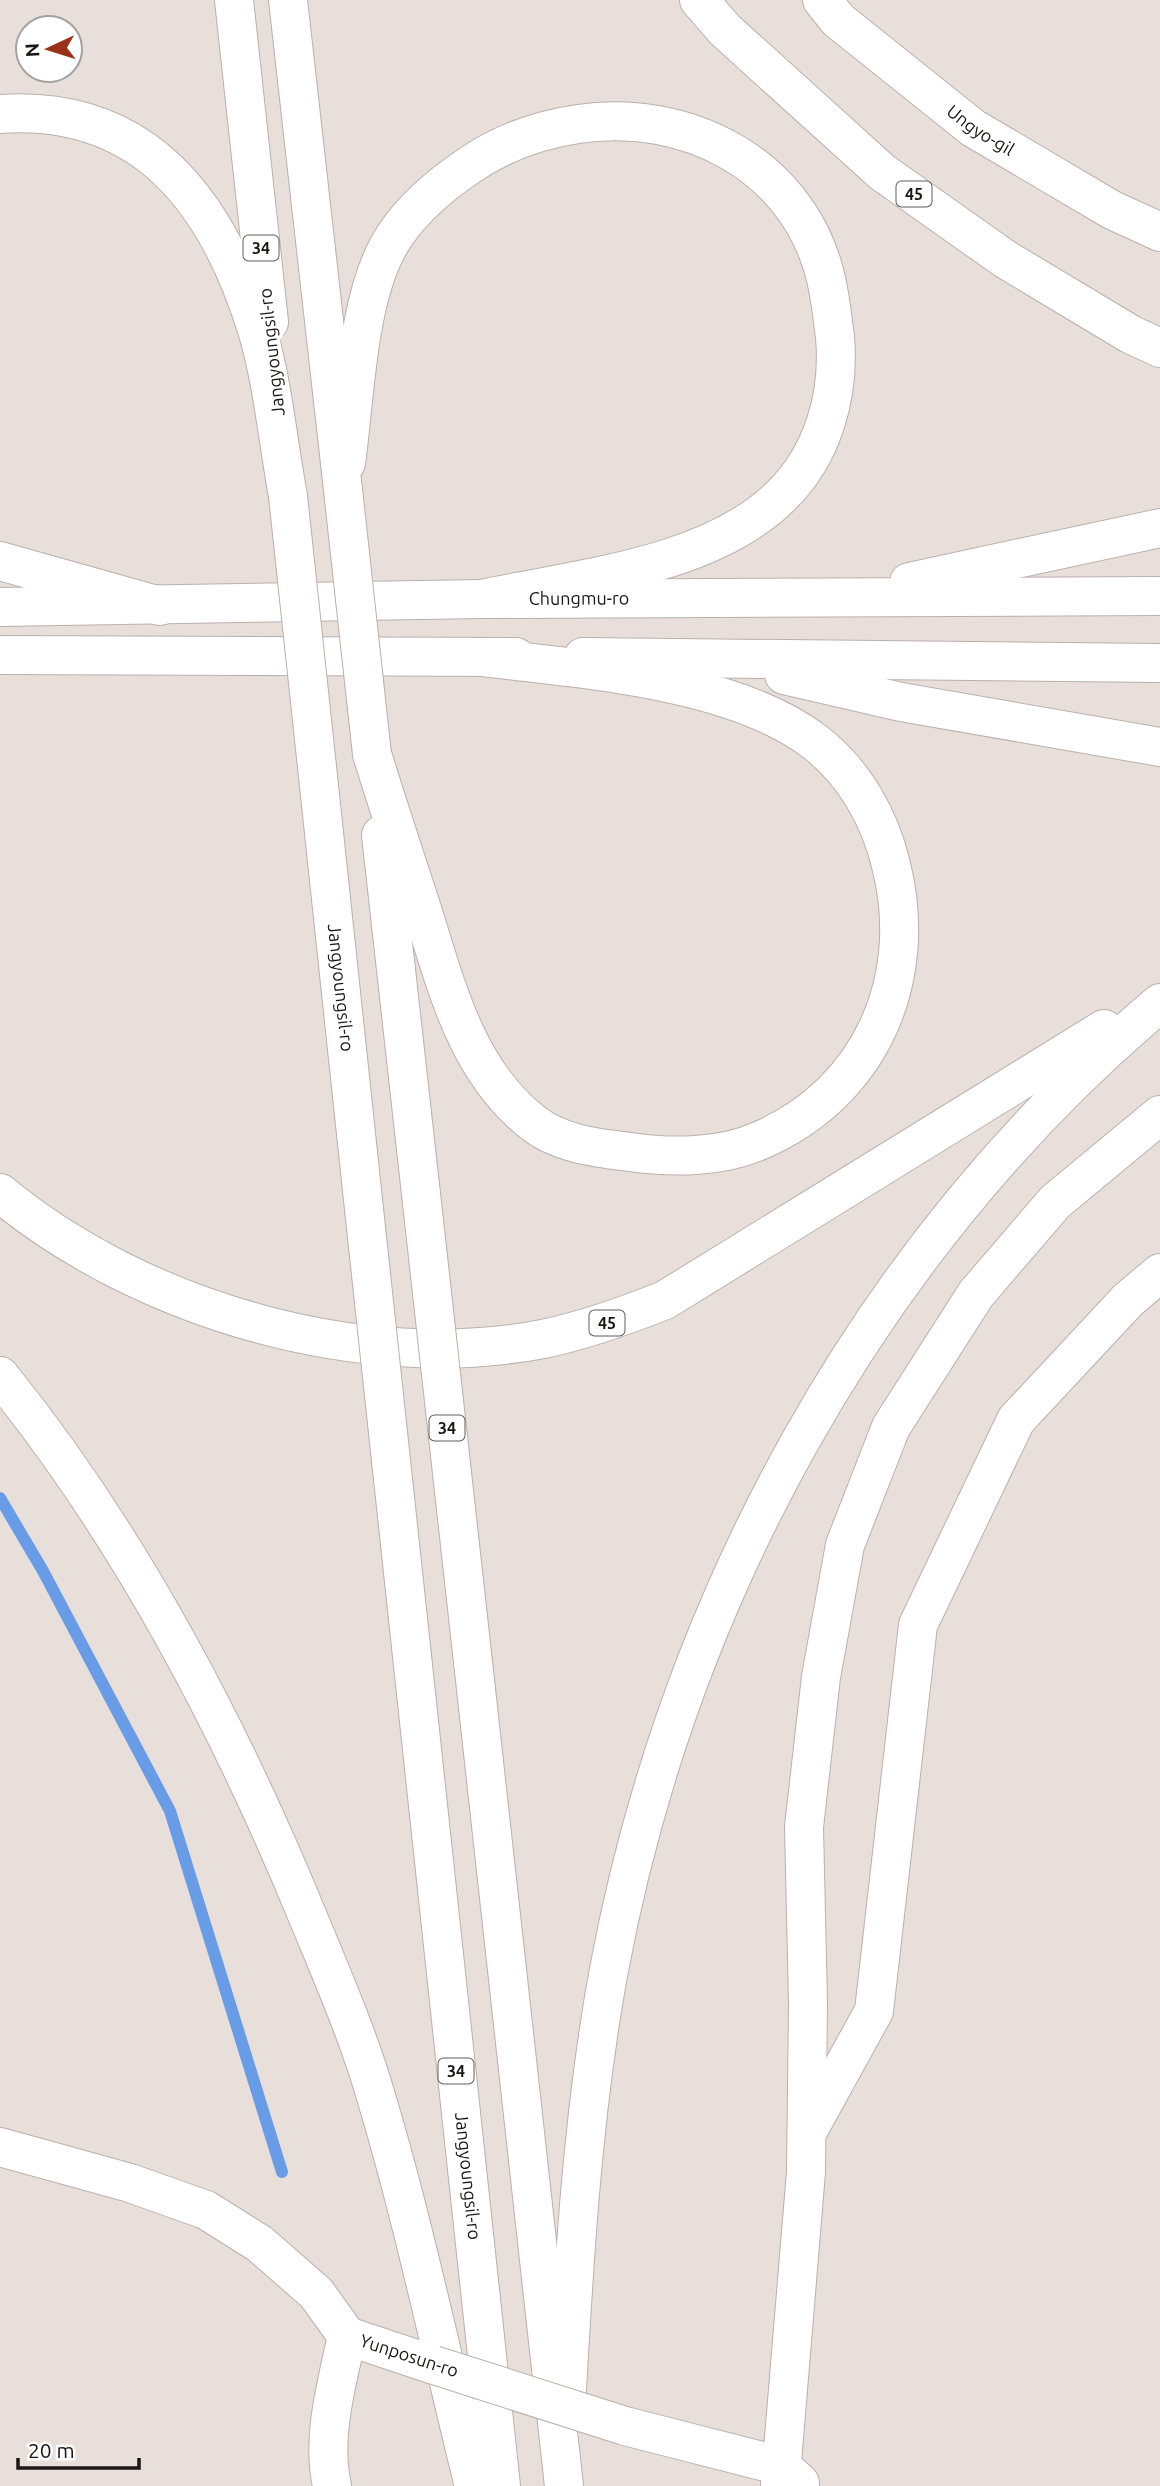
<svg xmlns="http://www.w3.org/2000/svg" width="1160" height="2486" viewBox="0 0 1160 2486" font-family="Ubuntu,sans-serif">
<rect width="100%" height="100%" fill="#e8deda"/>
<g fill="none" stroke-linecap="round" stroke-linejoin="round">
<path stroke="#689ce7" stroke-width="12" d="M0 1498 43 1571 170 1811 282 2172"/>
<defs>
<g id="minor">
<path id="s1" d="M822 0 838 20 973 128 1112 210 1160 232"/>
<path d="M909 582 1160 528"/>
<path id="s2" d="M0 607 481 599 1160 596"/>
<path d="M0 655 516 657"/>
<path d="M583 657 1160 663"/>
<path d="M784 675 901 702 1160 747"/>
<path d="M810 2127 874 2011 918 1625 1016 1420 1128 1300 1160 1273"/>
<path d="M0 2147 130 2183 206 2210 260 2244 316 2293 347 2336 434 2365"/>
<path d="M625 2426 781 2466 800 2483"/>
<path d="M332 2486C321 2436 337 2384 347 2336"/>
<path d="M780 2486 806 2172 808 2003 804 1827 821 1677 845 1545 891 1427 976 1294 1055 1202 1160 1115"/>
</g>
<g id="major">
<path d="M346 463C355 399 357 303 388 247 406 214 436 188 467 167 501 143 537 130 578 124 684 108 794 162 824 271 830 292 832 315 835 337 840 395 823 455 781 496 710 567 575 579 481 599"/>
<path d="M0 1193C142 1310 361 1374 543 1339 586 1330 625 1316 665 1300L1104 1029"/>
<path d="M566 2408C574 2263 582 2118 608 1975 677 1601 868 1249 1160 1003"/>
</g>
<g id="highway">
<path d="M234 0 269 322"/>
<path d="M288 0 343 490"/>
<path d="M699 0 725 30 882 172 1005 259 1130 334 1160 348"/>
<path d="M0 114C147 104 219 205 258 333 273 385 278 442 288 496"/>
<path d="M0 561 160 606"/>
<path d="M372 754C388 806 405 857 422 909 446 985 466 1070 532 1122 559 1144 597 1148 630 1152 671 1158 722 1158 761 1140 871 1092 920 979 891 865 880 818 854 772 815 742 733 679 581 669 481 657"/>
<path id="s3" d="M317 767 364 1209"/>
<path d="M381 835 421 1194"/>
<path d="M0 1376C132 1539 231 1729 310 1922 334 1980 360 2040 377 2100 415 2227 442 2358 474 2486"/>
<path id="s4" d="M412 1656 501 2486"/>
<path d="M473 1662 564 2486"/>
</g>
</defs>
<use href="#minor" stroke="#bab0ac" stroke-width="40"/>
<use href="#major" stroke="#bab0ac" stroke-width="40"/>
<use href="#highway" stroke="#bab0ac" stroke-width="40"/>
<use href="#minor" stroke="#fff" stroke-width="38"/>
<use href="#major" stroke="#fff" stroke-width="38"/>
<use href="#highway" stroke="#fff" stroke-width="38"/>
<defs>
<path id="minor-bridge" d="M434 2365 625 2426"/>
<g id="highway-bridge">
<path d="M343 490 372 754"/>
<path d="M288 496 317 767"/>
<path d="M421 1194 473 1662"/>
<path d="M364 1209 412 1656"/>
</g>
</defs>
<use href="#minor-bridge" stroke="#bab0ac" stroke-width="40" stroke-linecap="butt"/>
<use href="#highway-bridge" stroke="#bab0ac" stroke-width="40" stroke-linecap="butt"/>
<use href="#minor-bridge" stroke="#fff" stroke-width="38"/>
<use href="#highway-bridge" stroke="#fff" stroke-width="38"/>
</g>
<g text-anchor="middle" stroke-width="7" stroke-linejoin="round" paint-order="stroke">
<g fill="#fff" stroke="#5f5c5b" stroke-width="2">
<rect x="896.5" y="181.5" width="35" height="25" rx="5"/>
<rect x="243.5" y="235.5" width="35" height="25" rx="5"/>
<rect x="589.5" y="1310.5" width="35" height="25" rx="5"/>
<rect x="429.5" y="1415.5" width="35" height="25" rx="5"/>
<rect x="438.5" y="2058.5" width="35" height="25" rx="5"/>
</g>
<g font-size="16" font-weight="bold" fill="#1a1615">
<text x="914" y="200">45</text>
<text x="261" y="254">34</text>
<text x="607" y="1329">45</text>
<text x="447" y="1434">34</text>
<text x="456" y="2077">34</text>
</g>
<g font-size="18" fill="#1a1615" stroke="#fff">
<text dy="6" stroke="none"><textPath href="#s1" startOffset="206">Ungyo-gil</textPath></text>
<text transform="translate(272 352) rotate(-96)" y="6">Jangyoungsil-ro</text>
<text dy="6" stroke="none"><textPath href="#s2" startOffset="579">Chungmu-ro</textPath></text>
<text dy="6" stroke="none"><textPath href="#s3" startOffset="222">Jangyoungsil-ro</textPath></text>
<text dy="6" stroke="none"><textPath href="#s4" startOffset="523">Jangyoungsil-ro</textPath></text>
<text transform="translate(409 2356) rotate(18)" y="6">Yunposun-ro</text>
</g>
</g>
<g transform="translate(49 49) rotate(266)"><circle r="33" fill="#ffffff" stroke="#a3a2a1" stroke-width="2"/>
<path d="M0-5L12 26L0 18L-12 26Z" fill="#993018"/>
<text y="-10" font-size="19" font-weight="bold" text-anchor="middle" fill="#1a1615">N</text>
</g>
<path d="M18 2458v10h121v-10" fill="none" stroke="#1a1615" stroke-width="3.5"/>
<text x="28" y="2458" font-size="21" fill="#1a1615" stroke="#ffffff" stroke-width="5" paint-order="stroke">20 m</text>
</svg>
